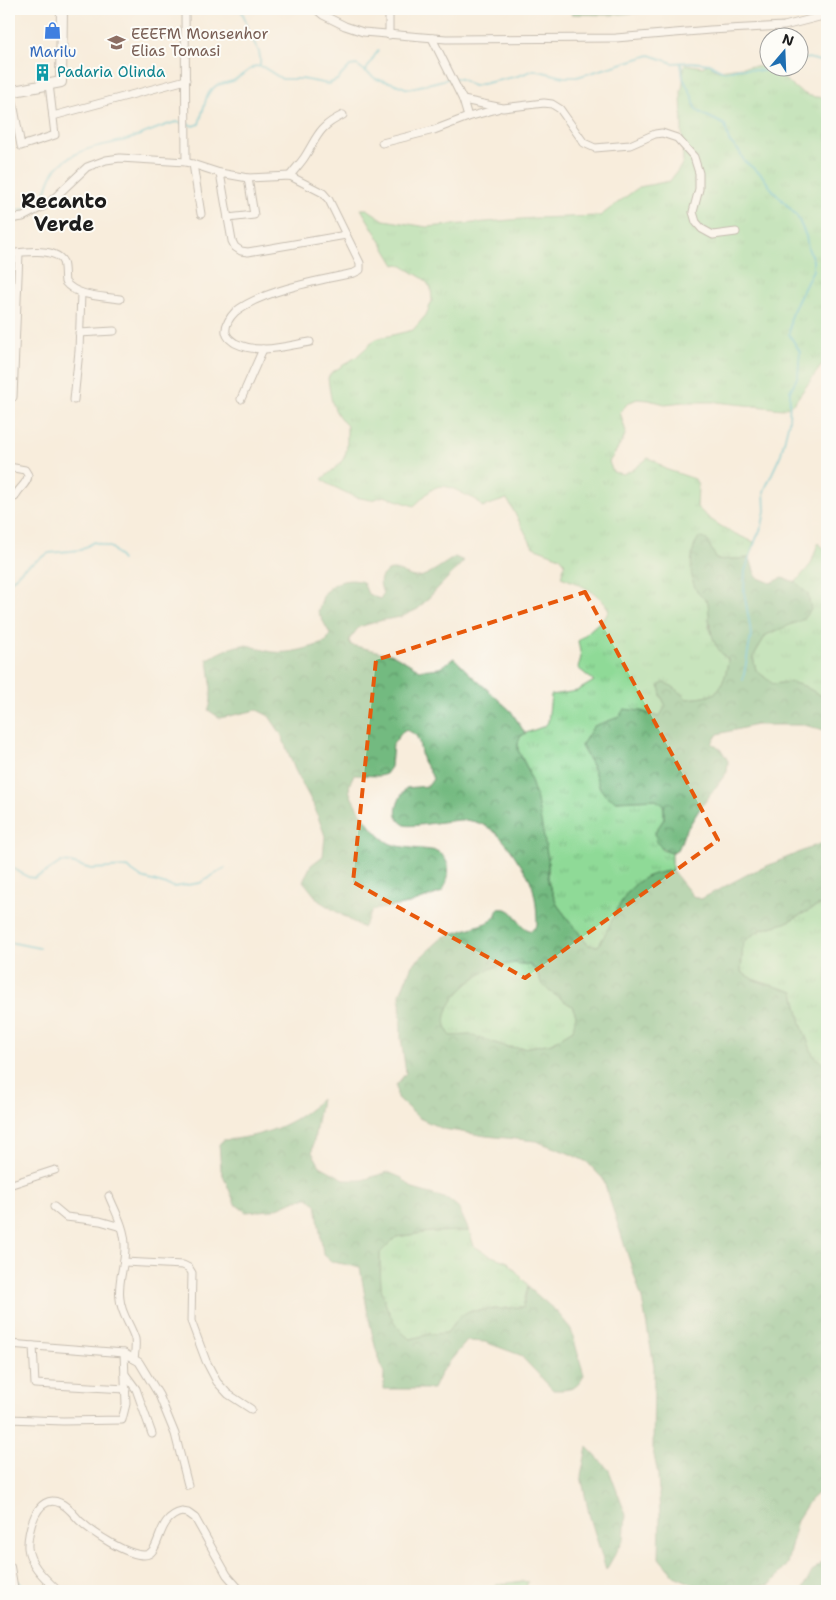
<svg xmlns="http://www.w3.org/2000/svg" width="836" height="1600" viewBox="0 0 836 1600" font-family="'Shantell Sans',sans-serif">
<defs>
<pattern id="grass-tufts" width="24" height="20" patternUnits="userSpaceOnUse" patternTransform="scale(1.25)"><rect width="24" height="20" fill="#8fda97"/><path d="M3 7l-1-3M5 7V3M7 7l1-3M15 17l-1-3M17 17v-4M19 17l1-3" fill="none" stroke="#7bba82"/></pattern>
<pattern id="forest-crowns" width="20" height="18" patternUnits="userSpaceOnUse" patternTransform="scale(1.25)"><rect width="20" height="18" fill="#73ba80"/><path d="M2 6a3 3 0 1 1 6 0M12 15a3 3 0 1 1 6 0" fill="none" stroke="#5e9668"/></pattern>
</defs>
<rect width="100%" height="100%" fill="#fdfcf7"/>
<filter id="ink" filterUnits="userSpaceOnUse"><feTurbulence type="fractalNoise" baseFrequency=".02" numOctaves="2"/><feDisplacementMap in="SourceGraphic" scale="10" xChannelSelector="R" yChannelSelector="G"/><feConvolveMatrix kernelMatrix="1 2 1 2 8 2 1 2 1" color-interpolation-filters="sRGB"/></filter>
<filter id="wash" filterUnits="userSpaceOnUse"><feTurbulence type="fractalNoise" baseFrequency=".0096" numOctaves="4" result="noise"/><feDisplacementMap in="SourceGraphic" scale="20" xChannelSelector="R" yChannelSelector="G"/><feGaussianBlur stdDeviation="1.12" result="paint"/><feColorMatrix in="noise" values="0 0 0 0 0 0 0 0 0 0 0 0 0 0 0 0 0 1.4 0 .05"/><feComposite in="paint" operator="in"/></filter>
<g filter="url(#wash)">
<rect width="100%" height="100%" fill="#f8eddc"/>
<g fill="url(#grass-tufts)" stroke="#567b5a">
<path d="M685 64 702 67 709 64 717 70C734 69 756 62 772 70 793 82 799 100 827 97V358L794 403 783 409 716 402H683L665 404 649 400 637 399 628 403 620 412 626 432 622 442 609 462 613 472 623 474 634 469 648 458 655 461 665 469 695 479 698 485 697 507C713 524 732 533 754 542L750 558 717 560 712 552 695 543C691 568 687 584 708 602L710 617 709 627 723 655 728 659C727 672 723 692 708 696 701 698 694 698 687 699L672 686 661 696 666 706 659 717 641 711 594 726 581 746 592 765 600 788 616 801 654 799 664 805V819L655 832 662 850 672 853V870L646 877 614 916 608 932 598 946 588 945 558 906 548 882V859L527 768 518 750V743L520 737 526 733 545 726 548 722 551 695 577 691 594 681 578 668 581 657 578 641 606 616 609 610C600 592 579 584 561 577L565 563 560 557 533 547 507 499 482 507C477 498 473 499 464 494 435 479 435 487 414 506L384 496 371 500 355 497 328 484 322 479C348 458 347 459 347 426 331 409 331 400 328 378L331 373 356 357 376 339 413 330 426 315 432 301 431 288 424 279 399 264 395 265 361 209H367L384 220 427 227 534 218 600 216 639 187 670 181 683 163 681 91C685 82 681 73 685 64Z"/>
<path d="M818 543 827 551V699L804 686 790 682 773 684 756 670 753 657 766 635 783 627 808 594 796 582 811 564Z"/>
<path d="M827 901V1067L813 1055 801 1024 794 992 754 980 741 972 743 942 760 930 785 923Z"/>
<path d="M514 963 529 965 536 970 541 983 549 991 572 1006 576 1015 573 1030 552 1043 523 1048 507 1047 471 1035 451 1036C430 1010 472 976 495 967 501 965 508 964 514 963Z"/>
<path d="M469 1231 474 1246 489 1255 508 1262 528 1285 523 1307 469 1311 459 1317 447 1333 430 1334 410 1339C395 1331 382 1302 381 1285 380 1274 380 1263 380 1253L396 1237 429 1232Z"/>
<path d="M522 1581 528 1582 524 1591H489L496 1585Z"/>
</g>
<g fill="url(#forest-crowns)" stroke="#486b4e" fill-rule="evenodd">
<path d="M572 9H688L610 15 571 14Z"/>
<path d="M699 537 707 540 717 560 750 558 756 577 771 583 782 578 796 582 808 594 811 610 802 620 766 635 753 657 756 670 773 684 790 682 804 686 827 699V731L804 725H756L718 734 712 743 722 751 728 761 727 772 699 810 684 834 679 848 672 853C660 849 656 844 655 832L664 819V805L654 799 616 801 605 795 600 788 592 765 581 746 594 726 619 717 624 709 641 711 659 717 666 706 661 696 659 685 664 683 672 686 687 699C694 698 701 698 708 696 723 692 727 672 728 659 709 645 710 623 708 602 705 599 701 597 699 594 688 581 689 551 699 537Z"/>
<path d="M455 557 464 561 418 609 401 617 383 620 359 627 349 640 351 645 394 655 420 670 440 668 454 658 469 673 511 711 525 733 520 737 518 743V750L527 768 537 800 548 859V882L558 906 588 945 598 946C614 923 619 891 646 877 654 873 664 872 672 870L693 896 701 899 748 874 819 844H827V901L785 923 760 930 743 942 741 972 754 980 794 992 801 1024 813 1055 827 1067V1171L824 1177 827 1184V1484L810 1500 797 1520 787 1564 770 1585 716 1589 695 1585 674 1576 659 1558 660 1516 658 1475 653 1450 654 1366 642 1299 603 1179 587 1162 568 1153 536 1141 486 1136 443 1129 419 1118 397 1098 396 1085 406 1073 401 1039 400 994 412 965 443 937 489 922 495 917 498 909C518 906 514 925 531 931L537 925C537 911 536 894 530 880 527 873 522 867 518 861 505 840 492 823 465 820 454 819 410 828 405 825 389 817 399 798 406 788L428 786 433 779C431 772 426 767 423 761 418 747 423 733 404 730L393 744 391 767 386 774 380 776 354 775C351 780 348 786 350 793 355 807 377 838 391 844 405 849 422 848 437 851 453 862 450 877 442 892L409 904 373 910 363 928 319 901 303 881 311 865 323 856 325 836 314 806 295 770 281 734 269 716 257 710 220 718 208 710C214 703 210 668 207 659 218 654 231 646 243 645 253 645 263 651 273 652 291 654 309 648 326 642L330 634 318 612C320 607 321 601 323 596 331 582 348 577 363 582L368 594 380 599 383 594C381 587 377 579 385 573 396 564 406 578 418 577 427 577 446 562 455 557ZM514 963 530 965 536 970 541 983 549 991 572 1006 576 1015 573 1030 552 1043 523 1048 507 1047 471 1035 451 1036C430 1010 473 975 495 967 501 965 508 964 514 963Z"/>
<path d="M321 1099 312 1152 320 1166 346 1180H362L388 1172 402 1178 413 1189 448 1199 458 1207 469 1231 429 1232 396 1237 380 1253C380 1263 380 1274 381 1285 382 1301 395 1331 411 1339L430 1334 447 1333 459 1317 469 1311 523 1307 528 1287 557 1312 571 1329 584 1375C577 1391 568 1390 553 1390L520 1355 485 1342 467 1341 441 1372 433 1389H383L384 1373 376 1350 368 1315 360 1267 332 1262 323 1254 316 1204 308 1198 296 1200 273 1210 246 1212 235 1204 221 1170 219 1144 223 1140C259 1138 295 1125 321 1099Z"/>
<path d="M587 1447 609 1470 626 1515 624 1539 606 1570 589 1514 581 1476Z"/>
<path d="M827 1557V1591H802L812 1572Z"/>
</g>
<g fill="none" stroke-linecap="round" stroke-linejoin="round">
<g stroke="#4dbbc6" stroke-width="2">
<path d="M240 9C246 17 246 26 250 35 257 50 261 48 260 66"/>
<path d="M380 9 381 10"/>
<path d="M681 63 683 78 693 98 695 108 701 113 725 125 729 141 739 151 744 161 761 174 771 188 797 216 806 236 808 248 813 260V270L791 315 789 334 800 352 798 376 790 391 789 421 781 454 764 491 765 511 762 526 756 539 745 571 744 592 750 626 751 636 743 680"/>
<path d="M365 72 378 50"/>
<path d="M455 78 461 79 473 86 518 76 534 70 564 77H577L650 55 673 63 690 62 710 64 725 72 739 68 762 71 775 69 792 71 798 68 804 60 808 58 827 63"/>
<path d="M187 124 194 126 199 124 207 96 211 90 217 85 233 81 255 66 263 67 282 79H302L328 84 337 80 350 66 357 65 376 79 393 83 408 89 451 78"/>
<path d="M9 210C58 212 37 184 61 164 85 144 105 147 132 138 147 133 161 126 176 122L183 123"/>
<path d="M9 583 24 568 49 553 81 550 94 542 112 548 122 560"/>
<path d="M9 866 28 877 34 878 43 874 61 862 71 863 91 869 128 867 132 871 142 878 174 887 200 883 225 868"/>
<path d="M9 942 39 948"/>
<path d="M16 1580 32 1591"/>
</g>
</g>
</g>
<g filter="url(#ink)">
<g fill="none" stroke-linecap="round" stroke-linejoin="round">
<defs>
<g id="minor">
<path d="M185 9 186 162"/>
<path d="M316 9 323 15 345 26 363 32 446 39 616 38 710 30 784 26 827 15"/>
<path d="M389 9V35"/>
<path d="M11 92 21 146 55 135 49 84"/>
<path d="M463 100 503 108 544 103 552 104 560 109 584 143 595 148 630 145 655 134 662 133 677 138 694 157 699 173V189L693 212 696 222 702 229 713 235 736 232"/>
<path d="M53 116 186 80"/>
<path d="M468 117 497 109"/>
<path d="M382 143 434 130 468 117 463 100 432 38"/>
<path d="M193 164 201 214"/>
<path d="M220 173 232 241 235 247 241 251 248 252 346 235"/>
<path d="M290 176C294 170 300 164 304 158 318 136 318 127 343 115"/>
<path d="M228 218 254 215 248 178"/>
<path d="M9 219 23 217 48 204 87 167 106 160 120 158 186 162 220 173 248 178 290 176 323 193 329 200 360 263V270L354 273C320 280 261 291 235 312 230 317 225 325 226 332 227 338 231 340 235 343 259 355 285 346 310 342"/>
<path d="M9 254C21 252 56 247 63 262 65 268 64 276 65 282 77 297 102 296 120 299"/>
<path d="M79 333 114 331"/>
<path d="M13 397 19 253"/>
<path d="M241 399 263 349"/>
<path d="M74 400 79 351 81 293"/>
<path d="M9 467 25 470 28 475C28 484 18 488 15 497"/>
<path d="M9 1185 55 1170"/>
<path d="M109 1196C115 1211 125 1228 125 1245 126 1263 117 1281 120 1299 121 1314 131 1325 135 1339 136 1346 135 1352 134 1359"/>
<path d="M54 1207 66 1217 100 1221 121 1227"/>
<path d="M124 1262 183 1265 189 1268 192 1273 191 1321 206 1361 217 1382 228 1394 251 1409"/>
<path d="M9 1344 124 1353 139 1362 159 1395 175 1434 188 1485"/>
<path d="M33 1346 35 1384 126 1389"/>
<path d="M125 1374 136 1389 152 1434"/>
<path d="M9 1419 63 1421 122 1420 126 1404 124 1353"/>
<path d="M58 1591C46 1579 30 1566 28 1548 27 1532 37 1492 60 1503 68 1506 74 1515 80 1521 93 1533 126 1555 144 1555 162 1555 155 1517 182 1512L188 1513 195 1518 227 1575 241 1591"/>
</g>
<g id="primary">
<path d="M9 92 61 82 62 9"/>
<path d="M9 1567 13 1591"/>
</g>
</defs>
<use href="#minor" stroke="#8a847c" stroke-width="9"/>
<use href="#primary" stroke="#8a847c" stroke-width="12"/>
<use href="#minor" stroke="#fff" stroke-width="7"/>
<use href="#primary" stroke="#fff" stroke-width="10"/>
</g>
</g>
<path d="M0 0H836V1600H0ZM585 592 718 840 525 978 353 882 376 660Z" fill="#f8eddc" fill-opacity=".55" fill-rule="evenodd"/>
<path fill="none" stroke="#e8590c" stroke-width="4" stroke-dasharray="10 6" stroke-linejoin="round" d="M585 592 718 840 525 978 353 882 376 660Z"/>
<defs>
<symbol id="shop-bare" viewBox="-9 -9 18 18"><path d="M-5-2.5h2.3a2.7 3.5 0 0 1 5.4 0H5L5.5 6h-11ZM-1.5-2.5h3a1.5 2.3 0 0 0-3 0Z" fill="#3f7fe0" stroke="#fdfcf7" stroke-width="2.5" paint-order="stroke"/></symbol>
<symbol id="school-bare" viewBox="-9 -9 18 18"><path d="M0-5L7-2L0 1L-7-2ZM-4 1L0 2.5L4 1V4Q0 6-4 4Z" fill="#8d6e63" stroke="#fdfcf7" stroke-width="2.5" paint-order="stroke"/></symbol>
<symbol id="building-bare" viewBox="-9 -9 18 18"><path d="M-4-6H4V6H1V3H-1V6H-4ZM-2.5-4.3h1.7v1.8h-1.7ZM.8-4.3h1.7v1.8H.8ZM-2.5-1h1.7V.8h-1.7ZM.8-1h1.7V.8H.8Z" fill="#0f9aa8" stroke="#fdfcf7" stroke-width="2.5" paint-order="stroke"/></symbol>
</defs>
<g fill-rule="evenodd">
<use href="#shop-bare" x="40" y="18" width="25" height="25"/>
<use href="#school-bare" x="104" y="30" width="25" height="25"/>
<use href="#building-bare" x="30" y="60" width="25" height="25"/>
</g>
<g text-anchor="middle" stroke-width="4" stroke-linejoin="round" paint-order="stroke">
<g font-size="15" fill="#785e54" stroke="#fdfcf7" text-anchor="start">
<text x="131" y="39">EEEFM Monsenhor<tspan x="131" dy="17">Elias Tomasi</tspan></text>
</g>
<g font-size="15" fill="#366cbe" stroke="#fdfcf7">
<text x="53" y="57">Marilu</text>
</g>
<g font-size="15" fill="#0d838f" stroke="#fdfcf7" text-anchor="start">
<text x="57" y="77">Padaria Olinda</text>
</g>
<g font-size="20" font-weight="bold" fill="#1c1c1c" stroke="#fdfcf7">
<text x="64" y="208">Recanto<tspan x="64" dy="23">Verde</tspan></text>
</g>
</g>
<rect width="836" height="1600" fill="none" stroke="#fdfcf7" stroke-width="30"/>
<g transform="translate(784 52) rotate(19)"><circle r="24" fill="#fdfcf7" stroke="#a3a29f"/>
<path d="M0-4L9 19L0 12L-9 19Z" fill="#1f6fb2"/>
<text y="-8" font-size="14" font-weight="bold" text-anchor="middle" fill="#1c1c1c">N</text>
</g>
</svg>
